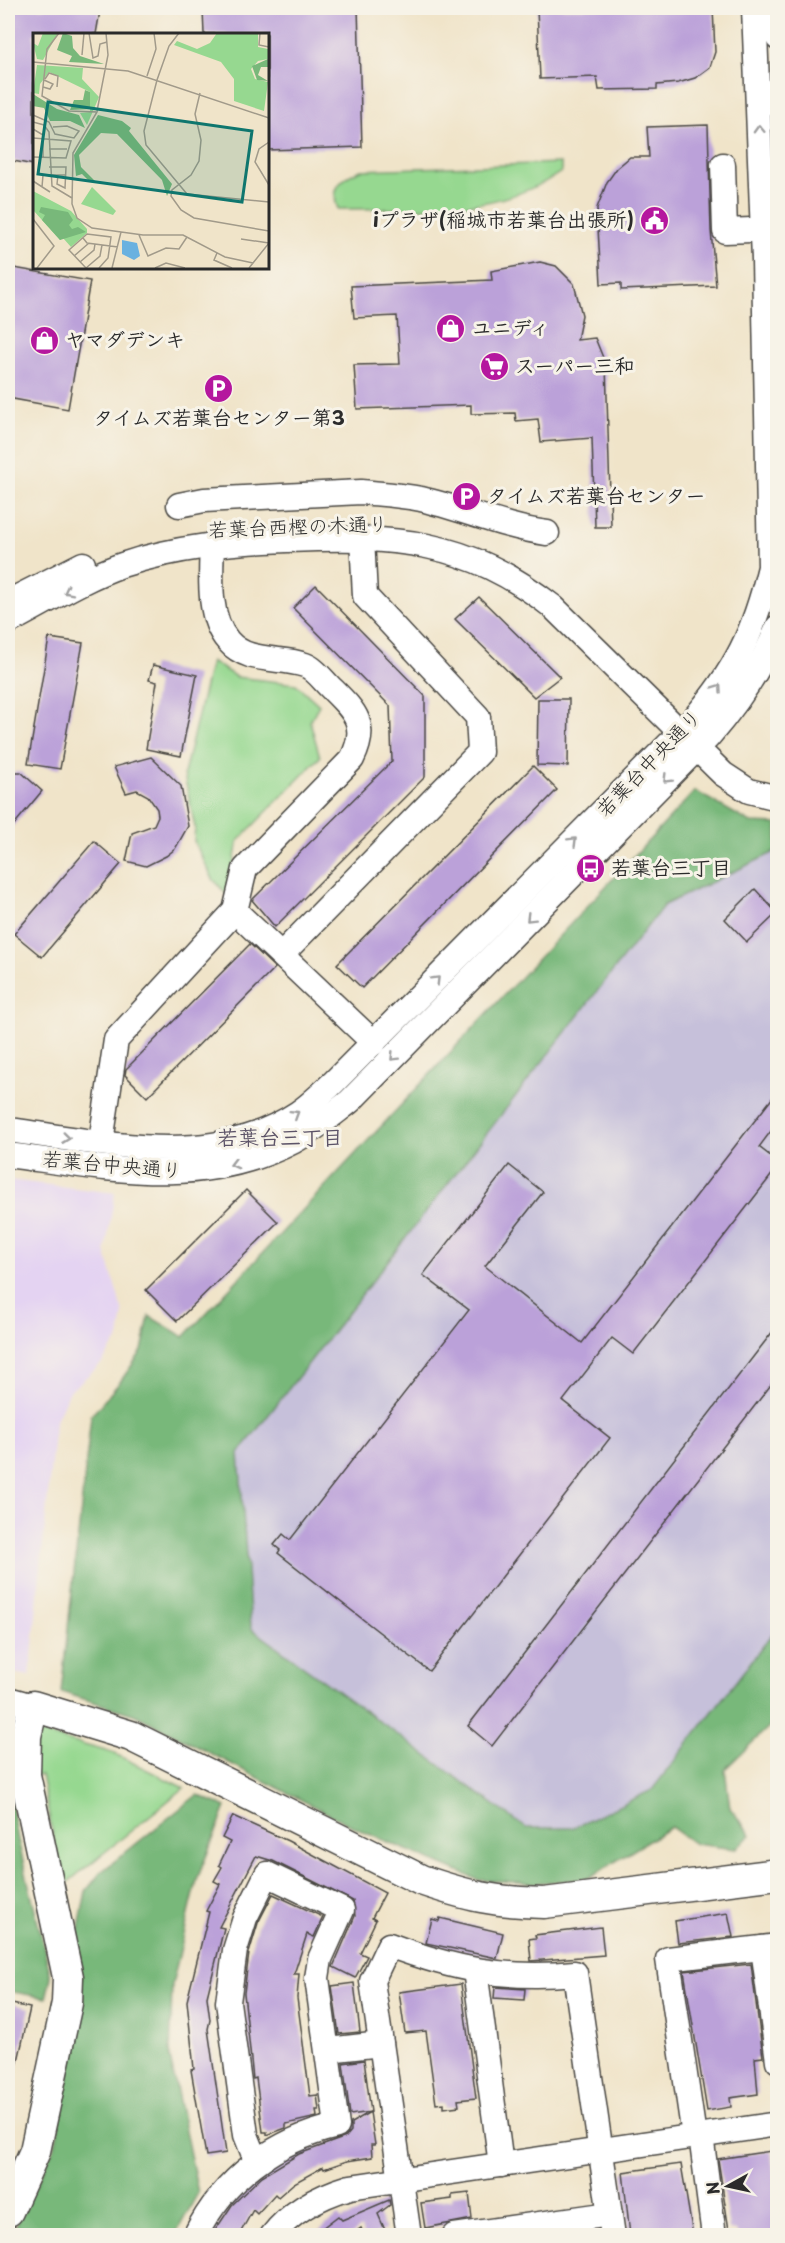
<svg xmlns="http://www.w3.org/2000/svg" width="785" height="2243" viewBox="0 0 785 2243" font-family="'Playpen Sans','Klee One',sans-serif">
<rect width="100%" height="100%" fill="#f7f3e8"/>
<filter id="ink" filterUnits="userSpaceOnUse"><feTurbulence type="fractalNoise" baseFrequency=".0167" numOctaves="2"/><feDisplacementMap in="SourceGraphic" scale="12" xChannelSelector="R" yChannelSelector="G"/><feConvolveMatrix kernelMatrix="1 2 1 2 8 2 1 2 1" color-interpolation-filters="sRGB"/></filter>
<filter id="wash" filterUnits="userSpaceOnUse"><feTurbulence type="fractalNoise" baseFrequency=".008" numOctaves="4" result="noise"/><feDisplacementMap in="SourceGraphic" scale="24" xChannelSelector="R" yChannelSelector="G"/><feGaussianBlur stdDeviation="1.35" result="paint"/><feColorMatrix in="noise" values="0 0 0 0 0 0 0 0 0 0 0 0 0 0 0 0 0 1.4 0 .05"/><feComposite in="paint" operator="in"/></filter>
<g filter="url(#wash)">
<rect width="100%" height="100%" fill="#f0e4c9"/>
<path fill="#e4d3f2" d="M8 1180 115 1193 105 1251 123 1313 119 1337 102 1363 69 1392 55 1422 30 1676 8 1672Z"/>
<path fill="#c6c0da" d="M777 851V1628L652 1790 573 1828H526L251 1628 239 1453 664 905Z"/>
<g fill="#96d890" stroke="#60825e" stroke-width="1.5">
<path d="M561 163V172C496 217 414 207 338 209 329 188 343 177 361 170Z"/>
<path d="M211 661 236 677 296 684 319 705 310 721 320 757 238 841 228 896 213 879 194 841 195 827 184 774Z"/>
<path d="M8 1724 113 1753 184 1788 63 1886 41 1775 8 1783Z"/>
</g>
<g fill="#78b87a" stroke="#527252" stroke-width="1.5">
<path d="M695 791 751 823 777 824V851L664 905 239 1453 251 1628 526 1828H573L652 1790 777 1628V1719L725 1769 730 1808 751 1835 735 1849 695 1844 671 1827 587 1879 535 1883 478 1880 364 1832 136 1715 61 1692 91 1416 120 1382 142 1351 149 1316 184 1337Z"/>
<path d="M8 1783 18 1840 51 1977 46 1998 8 1991Z"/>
<path d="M197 1795 226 1807 198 1877 172 1984 170 2058 198 2193 175 2235 138 2230 131 2236H11L55 2146 83 2001 77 1938 86 1891 101 1872Z"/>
</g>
<g id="blocks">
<g fill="#bba1d9">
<path d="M8 8H82L100 11 96 34H34V165L8 160Z"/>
<path d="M203 8H358L362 147 267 150V34H204Z"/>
<path d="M537 8H713L715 52 710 67 695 78 678 83 657 85V89L599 90 597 77 540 79Z"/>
<path d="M708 125 711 231 716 286 621 290V283L601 284 597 208 607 182 617 168 630 157H649L647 127Z"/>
<path d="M540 262 556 266 574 284 582 315 577 340 595 338 606 365 611 527H595L592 438 541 442 538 419 516 421 515 413 471 414V405L357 409 354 365 400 364 397 316 354 318 351 286 492 280 491 271Z"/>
<path d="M8 267 90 281 68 409 8 398Z"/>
<path d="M316 585 425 696V777L275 927 252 900 392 761 390 706 293 608Z"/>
<path d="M479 597 560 677 534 697 455 619Z"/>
<path d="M49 638 83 643 60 769 28 764Z"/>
<path d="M153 665 197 675 181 756 146 749 157 682 149 680Z"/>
<path d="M538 699H569L568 766 537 765Z"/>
<path d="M151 757 181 786 188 826 175 849 166 856 146 866 126 861 132 833 154 825 158 816 157 809 148 796 137 790 126 793 114 767Z"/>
<path d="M533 766 557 790 362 988 337 964Z"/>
<path d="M15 772H21L42 791 8 832V782Z"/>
<path d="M94 841 121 864 42 957 14 934Z"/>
<path d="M755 889 777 913 747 942 725 919Z"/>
<path d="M250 944 275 968 147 1097 125 1075 126 1069Z"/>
<path d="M777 1092V1123L759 1147 777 1161V1168L633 1354 612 1338 563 1401 610 1438 429 1671 278 1553 280 1550 274 1545 283 1534 290 1540 469 1310 423 1275 509 1165 543 1192 485 1266 582 1343Z"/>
<path d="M246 1190 278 1222 177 1321 146 1290Z"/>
<path d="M777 1326V1377L492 1746 468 1726Z"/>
<path d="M233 1816 288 1841 385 1893 372 1918 376 1920 360 1953 367 1956 355 1978 333 1967 355 1916 353 1901 273 1861 256 1856 219 1927 224 1928 207 1997 210 2020 208 2029 226 2153 206 2156 191 2070 194 2069 187 2001 209 1912 206 1911 220 1884 214 1881 222 1867 219 1865 230 1842 222 1838Z"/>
<path d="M273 1894 323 1917 314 1937 307 1934 294 1974H299L297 1998 310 2096 317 2095 319 2110H316L317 2117 286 2124V2128L267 2135V2132H263L256 2078 253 2079 244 1993 249 1953 258 1923Z"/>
<path d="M728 1913 733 1937 678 1943 675 1921Z"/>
<path d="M440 1918 503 1933 497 1958 426 1943 432 1919 439 1921Z"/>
<path d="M601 1927 604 1955 531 1961 529 1939 536 1938 535 1935Z"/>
<path d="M751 1964 763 2057 755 2058 758 2094 730 2098 731 2107 707 2111 684 1971Z"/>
<path d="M354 1983 360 2032 339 2034 332 1986Z"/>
<path d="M461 1984 476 2098 458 2100 459 2106 444 2108V2103L436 2104 426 2031 405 2033 399 1992Z"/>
<path d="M495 1987 525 1989 524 2000 494 1998Z"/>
<path d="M8 2003 30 2008 13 2083 8 2082Z"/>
<path d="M364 2060 371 2112 350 2115 343 2063Z"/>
<path d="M370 2112 375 2145H371L372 2157 347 2161 324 2169 323 2167 294 2183 278 2197 275 2194 257 2214 253 2210 239 2235H212L232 2205 262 2176 299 2154 346 2137 351 2131V2123Z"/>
<path d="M771 2151 777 2198V2235H738L737 2231 729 2230 718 2159Z"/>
<path d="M681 2164 693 2235H630L623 2172Z"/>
<path d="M469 2193 472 2219 425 2228 421 2203 452 2199V2195Z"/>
<path d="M389 2200 390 2205 378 2214 385 2230 372 2235H364L361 2228 351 2235H313L338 2216 342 2220Z"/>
</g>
</g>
</g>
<g filter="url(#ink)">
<use href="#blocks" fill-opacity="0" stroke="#494743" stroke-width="1.5"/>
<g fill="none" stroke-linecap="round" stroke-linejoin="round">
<defs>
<g id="minor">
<path d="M776 8 778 38"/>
<path d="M723 165 725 231 778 229"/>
<path d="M179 505 204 500 361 492C381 494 401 495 421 499 464 509 503 527 547 533"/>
<path d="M8 602 83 564"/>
<path d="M8 622C45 603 82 579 122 565 176 547 231 542 287 540 395 536 465 538 553 607L723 774 749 791 778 798"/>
<path d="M235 911 374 1043"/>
<path d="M282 954 480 752 478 717 365 596 362 538"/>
<path d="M8 1130C104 1142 211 1171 298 1113 310 1105 322 1093 333 1083L692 721C736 670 754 633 770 567L764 260 754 8"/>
<path d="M101 1142 116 1040 235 911 245 869 352 759C370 723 353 710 329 686 322 679 314 668 305 665 279 656 248 664 228 641 207 617 211 575 212 544"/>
<path d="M8 1155C107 1168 200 1190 294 1141 314 1130 332 1115 350 1101L708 737C737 704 761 668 778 627"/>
<path d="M8 1699 33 1706"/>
<path d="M763 1948 778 2061"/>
<path d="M475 1970 501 2165"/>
<path d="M328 2050 381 2044"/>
<path d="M701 2135 714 2236"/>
<path d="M694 2136 668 1959 778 1946"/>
<path d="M195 2236C224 2178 275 2140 337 2126L317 1978 320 1959 342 1910 267 1874 245 1918 235 1950 228 2002 246 2135 256 2160"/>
<path d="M272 2236C292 2210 320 2196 350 2187L778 2124"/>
<path d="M409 2236 372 1981 389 1945C453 1969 506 1980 575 1973L613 2236"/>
<path d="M454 2236 610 2214"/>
</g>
<path id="major" d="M8 2211 35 2151 67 2003 68 1977 25 1775 26 1736 33 1706 131 1736 421 1880C468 1896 494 1902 544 1903L778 1874"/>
</defs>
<use href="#minor" stroke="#494743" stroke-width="27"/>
<use href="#major" stroke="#494743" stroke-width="33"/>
<use href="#minor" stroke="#fff" stroke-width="24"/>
<use href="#major" stroke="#fff" stroke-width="30"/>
</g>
<defs><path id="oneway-chevron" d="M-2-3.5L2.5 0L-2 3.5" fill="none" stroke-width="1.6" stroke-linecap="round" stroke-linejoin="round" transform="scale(1.5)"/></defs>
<g stroke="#a0a0a0">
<use href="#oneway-chevron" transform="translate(759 129) rotate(-92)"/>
<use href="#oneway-chevron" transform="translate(68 591) rotate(153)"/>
<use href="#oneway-chevron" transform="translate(718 688) rotate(-55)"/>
<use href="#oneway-chevron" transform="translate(667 779) rotate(135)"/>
<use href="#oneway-chevron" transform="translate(573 841) rotate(-45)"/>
<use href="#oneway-chevron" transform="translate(530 918) rotate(135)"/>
<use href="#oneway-chevron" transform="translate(436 980) rotate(-45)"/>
<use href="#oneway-chevron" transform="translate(394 1057) rotate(135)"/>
<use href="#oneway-chevron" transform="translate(295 1114) rotate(-32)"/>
<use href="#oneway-chevron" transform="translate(66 1138) rotate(7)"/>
<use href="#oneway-chevron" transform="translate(234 1164) rotate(165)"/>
</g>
</g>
<defs>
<symbol id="civic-disc" viewBox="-11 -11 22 22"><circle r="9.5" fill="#b5179e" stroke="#f7f3e8"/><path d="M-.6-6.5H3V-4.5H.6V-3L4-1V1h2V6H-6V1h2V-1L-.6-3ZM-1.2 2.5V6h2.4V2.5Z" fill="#fff"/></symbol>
<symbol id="shop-disc" viewBox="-11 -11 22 22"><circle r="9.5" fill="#b5179e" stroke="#f7f3e8"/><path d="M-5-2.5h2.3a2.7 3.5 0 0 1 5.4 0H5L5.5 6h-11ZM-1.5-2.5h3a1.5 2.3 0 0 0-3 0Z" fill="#fff"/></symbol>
<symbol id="supermarket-disc" viewBox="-11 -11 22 22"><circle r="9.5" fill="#b5179e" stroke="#f7f3e8"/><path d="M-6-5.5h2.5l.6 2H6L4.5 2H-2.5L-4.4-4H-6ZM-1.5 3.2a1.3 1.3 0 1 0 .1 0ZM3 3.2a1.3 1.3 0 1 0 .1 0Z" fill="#fff"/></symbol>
<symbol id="parking-disc" viewBox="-11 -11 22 22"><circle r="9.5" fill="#b5179e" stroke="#f7f3e8"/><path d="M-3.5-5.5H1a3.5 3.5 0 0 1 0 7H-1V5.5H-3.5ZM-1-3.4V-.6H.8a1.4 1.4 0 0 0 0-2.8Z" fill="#fff"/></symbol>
<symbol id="bus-disc" viewBox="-11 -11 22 22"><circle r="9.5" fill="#b5179e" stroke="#f7f3e8"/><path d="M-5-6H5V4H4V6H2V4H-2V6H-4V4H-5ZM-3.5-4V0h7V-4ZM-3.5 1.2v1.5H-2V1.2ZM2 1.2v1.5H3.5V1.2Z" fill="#fff"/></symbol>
</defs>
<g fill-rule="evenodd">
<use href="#civic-disc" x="638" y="204" width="33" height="33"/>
<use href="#shop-disc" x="434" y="312" width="33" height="33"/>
<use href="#shop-disc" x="28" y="324" width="33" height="33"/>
<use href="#supermarket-disc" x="478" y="350" width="33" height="33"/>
<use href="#parking-disc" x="202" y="372" width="33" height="33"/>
<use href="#parking-disc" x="450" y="480" width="33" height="33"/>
<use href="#bus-disc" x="574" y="852" width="33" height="33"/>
</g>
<g text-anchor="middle" stroke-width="6" stroke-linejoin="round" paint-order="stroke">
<g font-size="20" font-weight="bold" fill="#2b2b2b" stroke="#f7f3e8" text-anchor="start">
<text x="634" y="227" text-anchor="end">iプラザ(稲城市若葉台出張所)</text>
<text x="472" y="335">ユニディ</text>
<text x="65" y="347">ヤマダデンキ</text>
<text x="515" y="373">スーパー三和</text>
<text x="219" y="425" text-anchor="middle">タイムズ若葉台センター第3</text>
<text x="487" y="503">タイムズ若葉台センター</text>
<text x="611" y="875">若葉台三丁目</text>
</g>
<g font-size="20" fill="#2b2b2b" stroke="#f7f3e8">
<text transform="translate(298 527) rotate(-2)" y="7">若葉台西樫の木通り</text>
<text transform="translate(649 763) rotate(-46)" y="7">若葉台中央通り</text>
<text transform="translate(112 1165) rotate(5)" y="7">若葉台中央通り</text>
</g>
<g font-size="21" font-weight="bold" fill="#5d5468" stroke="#f7f3e8">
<text x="280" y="1145">若葉台三丁目</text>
</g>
</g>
<g transform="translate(33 33)">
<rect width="236" height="236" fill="#f0e4c9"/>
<path d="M10 0H25L10 27 4 26 0 10 5 13ZM184 0H225V14L235 16V26L225 28 218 36 222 46 235 49 231 78 201 68V46L188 29 141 12 144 8 164 16 177 10ZM4 32 50 35 49 46 66 64 54 92 47 80 57 79V59L16 39 7 51 6 61 0 60ZM59 154 83 178 80 182 48 171ZM0 158 38 178 54 196V200L38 214 30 205 27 207 0 177Z" fill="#96d890"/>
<path d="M30 0 39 3 40 15 47 23 71 31 36 29 39 23 24 17ZM235 26V34H228L225 42 235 48 224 47 219 33ZM52 57 57 59V76L37 77 41 67H50ZM0 61 24 76 46 82 52 95 37 88H17L11 75 0 73ZM65 82 89 88 98 95 96 98 139 151 134 163 129 147 84 101 68 100 46 122 48 134 62 148 57 149 49 141 43 143 41 122ZM8 174 35 179 40 187 36 192 39 196 45 194 53 199 27 207 9 187 12 182 6 179Z" fill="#78b87a"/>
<path d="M89 207 104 210 107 223 101 227 89 221Z" fill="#69b1e0"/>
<path fill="none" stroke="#a19a8a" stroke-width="1.5" d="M26 0 14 16 9 63 36 78 64 79 40 120 39 171 44 185 59 195 110 202H150L192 224 220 230M56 0 60 25 65 23 67 11 74 9M146 0 136 13 124 47 111 98 113 112 154 161 236 169M227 0 226 12 236 14M49 22 51 0M0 29 95 38 236 85M114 43 123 16 121 0M12 46 16 40 25 43 24 54M10 54 17 56 20 51 11 47M167 60 162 81 168 107 166 128 158 142 139 157 138 163 148 177 161 185 236 198M64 78 75 22 73 0M0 82 16 89 22 101 41 105 46 98 34 93 20 94M0 89 11 92 16 99 19 153 39 165M0 96 10 102V125M0 105 38 108 33 125 0 124M236 109 226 116 222 129 236 152M16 116H34M16 134H33L32 155 24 151 25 142M0 148 17 159M9 154 10 142H33M0 186 21 213 4 235M106 202 115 223 133 215 146 216 154 204M50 205 54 210 85 214M208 206 236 210M184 220 181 227 199 235M41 223 56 210M47 229 61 217 62 211M53 235 36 217 54 201 78 204 75 225 66 235M53 235 67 223 69 212M79 235 88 199M122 235 133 230 152 235M216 235 236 210"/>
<path fill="#0f766e" fill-opacity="0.15" stroke="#0f766e" stroke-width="3" d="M15 69 219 98 209 169 5 141Z"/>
<rect width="236" height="236" fill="none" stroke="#2b2b2b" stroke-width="3"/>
</g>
<rect width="785" height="2243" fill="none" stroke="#f7f3e8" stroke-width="30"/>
<g transform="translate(728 2186) rotate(262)" stroke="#f7f3e8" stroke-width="4.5" paint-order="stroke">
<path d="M0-4.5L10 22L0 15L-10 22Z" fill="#2b2b2b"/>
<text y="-9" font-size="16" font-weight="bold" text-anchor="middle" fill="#2b2b2b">N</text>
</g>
</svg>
